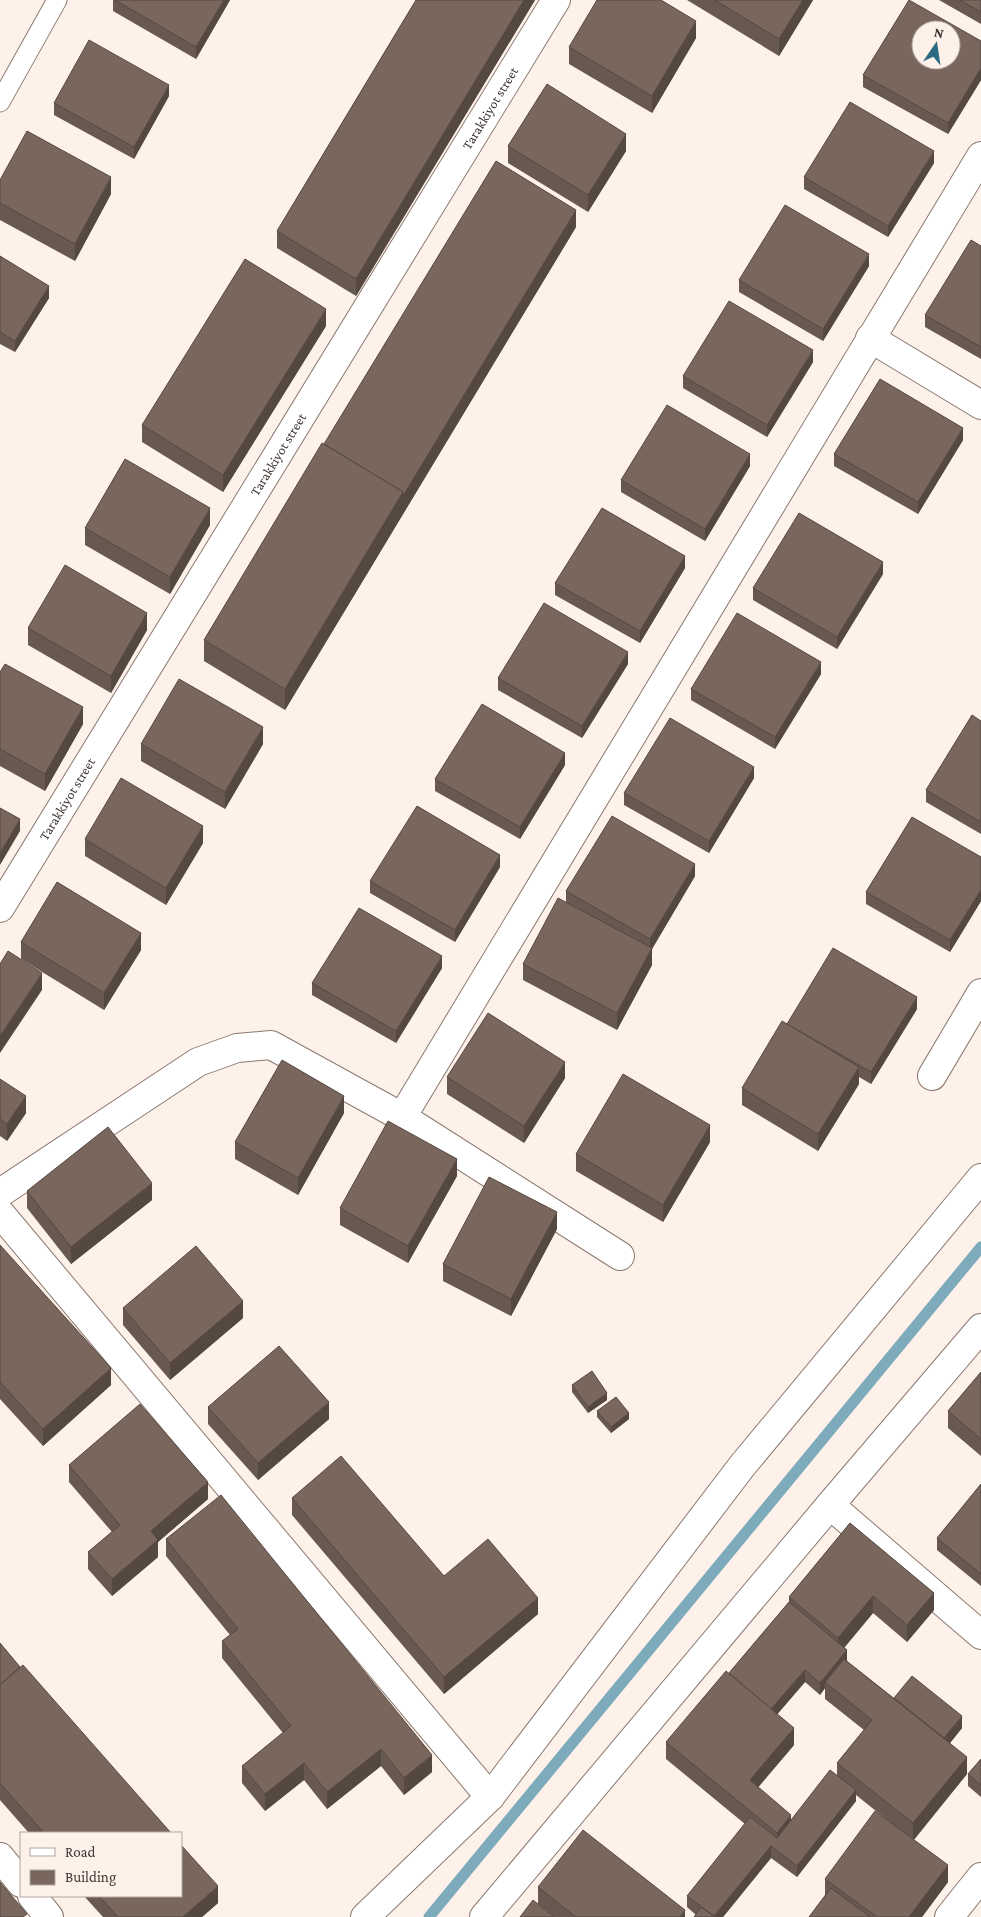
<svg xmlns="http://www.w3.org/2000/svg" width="981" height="1917" viewBox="0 0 981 1917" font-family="'Crimson Pro',serif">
<rect width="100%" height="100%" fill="#fdf1ea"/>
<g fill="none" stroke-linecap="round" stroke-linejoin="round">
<path stroke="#7eabbb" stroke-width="11" d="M429 1917 981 1247"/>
<defs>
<path id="service" d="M0 102 57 0"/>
<g id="minor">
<path d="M870 338 981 405"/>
<path id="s1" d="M0 908 556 0"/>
<path d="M932 1076 981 993"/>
<path d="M402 1117 981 156"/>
<path d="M0 1193 198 1062 237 1048 271 1045 402 1117 620 1256"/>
<path d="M0 1213 490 1797"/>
<path d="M830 1505 981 1635"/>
<path d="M0 1857 21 1883"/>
<path d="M32 1896 49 1917"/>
<path d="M484 1917 830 1505 981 1328"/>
<path d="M949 1917 981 1877"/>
</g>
<path id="tertiary" d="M365 1917 490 1797 742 1466 981 1178"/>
</defs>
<use href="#service" stroke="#8b796f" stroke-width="21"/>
<use href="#minor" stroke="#8b796f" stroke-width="30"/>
<use href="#tertiary" stroke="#8b796f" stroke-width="30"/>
<use href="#service" stroke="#fff" stroke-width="19"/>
<use href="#minor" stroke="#fff" stroke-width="28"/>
<use href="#tertiary" stroke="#fff" stroke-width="28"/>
</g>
<g fill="#685950" fill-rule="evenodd">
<path d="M113 0H230L196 59 113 11Z"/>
<path d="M416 0H535L356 296 277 248V231Z"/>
<path d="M687 0H813L779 56Z"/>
<path d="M939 0H981V24Z"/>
<path d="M696 38 652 113 569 64V47Z"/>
<path d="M981 41V80L948 134 863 87V75Z"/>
<path d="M169 96 134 159 54 115V103Z"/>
<path d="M508 146 626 151 588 212 508 163Z"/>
<path d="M934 163 888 237 804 189V177Z"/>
<path d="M0 180 111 194 75 261 0 220Z"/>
<path d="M576 227 285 710 204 661V640L324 444Z"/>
<path d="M981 246V359L925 327V315Z"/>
<path d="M0 256 49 298 15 352 0 344Z"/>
<path d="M869 266 823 341 739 292V280Z"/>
<path d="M326 326 223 492 142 442V425Z"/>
<path d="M813 362 767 437 683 388V376Z"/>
<path d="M963 440 918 514 834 466V454Z"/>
<path d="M750 466 705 541 621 492V480Z"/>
<path d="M210 525 170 594 85 545V528Z"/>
<path d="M685 568 640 643 555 595V583Z"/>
<path d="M883 574 837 649 753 600V588Z"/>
<path d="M28 628 147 630 111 693 28 645Z"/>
<path d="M628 664 582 738 498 690V678Z"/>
<path d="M0 672 83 724 45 791 0 766Z"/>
<path d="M821 674 775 749 691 700V689Z"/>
<path d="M981 721V834L926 802V790Z"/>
<path d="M141 744H263L225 809 141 761Z"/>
<path d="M565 765 520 839 435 791V779Z"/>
<path d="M754 778 709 853 624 805V793Z"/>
<path d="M85 839 203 843 166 905 85 856Z"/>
<path d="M981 857V901L950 952 866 904V892Z"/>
<path d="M500 867 455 942 370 893V881Z"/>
<path d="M695 876 652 949V965L617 1030 523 980V964L566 902V891Z"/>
<path d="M21 942 141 950 104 1010 21 959Z"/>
<path d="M442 968 396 1043 312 995V983Z"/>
<path d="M917 1009 871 1084 859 1077V1084L818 1151 742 1105V1088L787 1024Z"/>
<path d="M447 1077 565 1078 524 1143 447 1094Z"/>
<path d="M0 1079 26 1113 7 1141 0 1136Z"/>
<path d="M344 1113 298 1195 235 1159V1142Z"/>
<path d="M710 1142 663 1222 576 1171V1154Z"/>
<path d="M457 1176 408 1263 340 1225V1208Z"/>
<path d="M27 1191 152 1200 71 1264 27 1208Z"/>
<path d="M557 1229 511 1316 443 1281V1264Z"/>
<path d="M0 1245 111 1385 43 1446 0 1399Z"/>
<path d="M123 1308 243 1318 170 1380 123 1325Z"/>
<path d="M981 1372V1456L948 1428V1411Z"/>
<path d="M572 1385 607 1400 588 1413 572 1392Z"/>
<path d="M208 1407 329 1419 258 1480 208 1424Z"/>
<path d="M597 1411 629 1419 611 1433 597 1417Z"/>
<path d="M69 1465 208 1499 158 1542V1557L112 1596 88 1569V1552L112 1532 69 1482Z"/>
<path d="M981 1484V1586L937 1550V1538Z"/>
<path d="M292 1498 444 1576 538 1614 444 1694 292 1515Z"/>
<path d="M850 1523 934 1610 907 1642 873 1613 844 1648 847 1661 894 1698 962 1728 950 1743 967 1774 914 1840 948 1882 922 1917H809L825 1895V1879L896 1827 856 1795V1801L797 1877 771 1858 723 1917H694L696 1915 687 1907V1896L745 1824 666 1759V1742L729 1673 789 1602V1597ZM805 1682 820 1695 825 1688V1699L864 1730 837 1763V1775L791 1820 758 1787 794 1745 777 1714Z"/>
<path d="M166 1539 432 1772 404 1795 381 1766 327 1809 304 1780 265 1811 242 1783V1766L283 1733 222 1658V1641L230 1635 166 1556Z"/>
<path d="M0 1643 20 1667 171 1833H29L0 1800Z"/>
<path d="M981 1759V1797L968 1786V1774Z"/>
<path d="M538 1887 685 1917H554L538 1904Z"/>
<path d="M84 1896H181L218 1903 202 1917H103Z"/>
</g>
<g fill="#554841">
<path d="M224 0H230L196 59V47Z"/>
<path d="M524 0H535L356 296V279Z"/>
<path d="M803 0H813L779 56V39Z"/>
<path d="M696 21V38L652 113V96Z"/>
<path d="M981 68V80L948 134V123Z"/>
<path d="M169 85V96L134 159V147Z"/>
<path d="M626 134V151L588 212V195Z"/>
<path d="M934 151V163L888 237V226Z"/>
<path d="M111 177V194L75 261V244Z"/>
<path d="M576 210V227L285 710V689L403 492Z"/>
<path d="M869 254V266L823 341V329Z"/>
<path d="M49 286V298L15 352V341Z"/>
<path d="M326 309V326L223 492V475Z"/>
<path d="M813 350V362L767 437V425Z"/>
<path d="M963 428V440L918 514V502Z"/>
<path d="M750 454V466L705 541V529Z"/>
<path d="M210 508V525L170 594V577Z"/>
<path d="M685 556V568L640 643V631Z"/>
<path d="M883 562V574L837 649V637Z"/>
<path d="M147 613V630L111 693V676Z"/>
<path d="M628 652V664L582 738V726Z"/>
<path d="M821 662V674L775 749V737Z"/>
<path d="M83 707V724L45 791V774Z"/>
<path d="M263 727V744L225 809V792Z"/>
<path d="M565 753V765L520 839V827Z"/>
<path d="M754 767V778L709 853V841Z"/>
<path d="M20 819V831L0 865V853Z"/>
<path d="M203 826V843L166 905V888Z"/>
<path d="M500 855V867L455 942V930Z"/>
<path d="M695 864V876L652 949V965L617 1030V1013L650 950V939Z"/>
<path d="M981 890V901L950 952V940Z"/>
<path d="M141 933V950L104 1010V993Z"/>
<path d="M442 956V968L396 1043V1031Z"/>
<path d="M42 973V990L0 1053V1036Z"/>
<path d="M917 997V1009L871 1084V1072Z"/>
<path d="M565 1062V1078L524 1143V1126Z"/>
<path d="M859 1067V1084L818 1151V1134Z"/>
<path d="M26 1096V1113L7 1141V1124Z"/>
<path d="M344 1096V1113L298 1195V1178Z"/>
<path d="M710 1125V1142L663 1222V1205Z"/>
<path d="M457 1159V1176L408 1263V1246Z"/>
<path d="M152 1183V1200L71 1264V1247Z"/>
<path d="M557 1212V1229L511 1316V1299Z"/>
<path d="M243 1301V1318L170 1380V1363Z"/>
<path d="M111 1368V1385L43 1446V1429Z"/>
<path d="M607 1393V1400L588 1413V1407Z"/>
<path d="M329 1402V1419L258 1480V1463Z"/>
<path d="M629 1413V1419L611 1433V1427Z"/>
<path d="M208 1482V1499L158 1542V1557L112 1596V1579L151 1531Z"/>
<path d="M934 1593V1610L907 1642V1625Z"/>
<path d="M873 1596V1613L838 1655V1638Z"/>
<path d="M538 1598V1614L444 1694V1677Z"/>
<path d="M847 1650V1662L825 1682V1688L820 1695V1683Z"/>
<path d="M805 1670V1682L769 1724V1712Z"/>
<path d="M962 1716V1728L942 1753V1741Z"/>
<path d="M794 1728V1745L750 1797V1780Z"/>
<path d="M381 1749V1766L327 1809V1792Z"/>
<path d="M432 1755V1772L404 1795V1778Z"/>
<path d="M967 1757V1774L913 1840V1823Z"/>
<path d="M304 1763V1780L265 1811V1794Z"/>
<path d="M856 1790V1801L797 1877V1866Z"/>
<path d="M791 1815V1832L777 1850V1833Z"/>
<path d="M771 1846V1858L723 1917H714Z"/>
<path d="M948 1865V1882L922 1917H909Z"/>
<path d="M218 1886V1903L202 1917H183Z"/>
<path d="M685 1910V1917H680Z"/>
</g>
<g fill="#79675d" stroke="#554841" fill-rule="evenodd">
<path d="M115 0H224L196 47Z"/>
<path d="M416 0H524L356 279 277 231Z"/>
<path d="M597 0H661L696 21 652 96 569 47Z"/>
<path d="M715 0H803L779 39Z"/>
<path d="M909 0 981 41V68L948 123 863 75ZM921 30H951V60H921Z"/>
<path d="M960 0H981V12Z"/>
<path d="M89 40 169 85 134 147 54 103Z"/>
<path d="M547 84 626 134 588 195 508 146Z"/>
<path d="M850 102 934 151 888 226 804 177Z"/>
<path d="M27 131 111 177 75 244 0 203V180Z"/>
<path d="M496 161 576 210 403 496V492L324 444Z"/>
<path d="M785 205 869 254 823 329 739 280Z"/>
<path d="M971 240 981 246V347L925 315Z"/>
<path d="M0 256 49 286 15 341 0 332Z"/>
<path d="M245 259 326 309 223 475 142 425Z"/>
<path d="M729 301 813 350 767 425 683 376Z"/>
<path d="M880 379 963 428 918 502 834 454Z"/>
<path d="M667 405 750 454 705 529 621 480Z"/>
<path d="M322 443 403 492 285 689 204 640Z"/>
<path d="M125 459 210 508 170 577 85 528Z"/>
<path d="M602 508 685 556 640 631 555 583Z"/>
<path d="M799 513 883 562 837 637 753 588Z"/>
<path d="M65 565 147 613 111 676 28 628Z"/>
<path d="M544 603 628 652 582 726 498 678Z"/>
<path d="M737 613 821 662 775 737 691 689Z"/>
<path d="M5 664 83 707 45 774 0 749V672Z"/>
<path d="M179 679 263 727 225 792 141 744Z"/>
<path d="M482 704 565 753 520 827 435 779Z"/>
<path d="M972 715 981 721V822L926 790Z"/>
<path d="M670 718 754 767 709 841 624 793Z"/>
<path d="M121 778 203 826 166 888 85 839Z"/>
<path d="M417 806 500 855 455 930 370 881Z"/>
<path d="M0 808 20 819 0 853Z"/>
<path d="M612 816 695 864 650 939 566 891Z"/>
<path d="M912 817 981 857V890L950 940 866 892Z"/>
<path d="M57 882 141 933 104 993 21 942Z"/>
<path d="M558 898 652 948 617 1013 523 964Z"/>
<path d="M359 908 442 956 396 1031 312 983Z"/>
<path d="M833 948 917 997 871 1072 787 1024Z"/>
<path d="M8 951 42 973 0 1036V964Z"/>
<path d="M488 1013 565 1062 524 1126 447 1077Z"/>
<path d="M782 1021 859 1067 818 1134 742 1088Z"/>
<path d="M282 1060 344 1096 298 1178 235 1142Z"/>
<path d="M623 1074 710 1125 663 1205 576 1154Z"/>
<path d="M0 1079 26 1096 7 1124 0 1119Z"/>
<path d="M388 1121 457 1159 408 1246 340 1208Z"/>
<path d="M108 1127 152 1183 71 1247 27 1191Z"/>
<path d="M489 1177 557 1212 511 1299 443 1264Z"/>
<path d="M0 1245 111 1368 43 1429 0 1382Z"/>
<path d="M196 1246 243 1301 170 1363 123 1308Z"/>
<path d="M279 1346 329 1402 258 1463 208 1407Z"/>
<path d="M592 1371 607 1393 588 1407 572 1385Z"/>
<path d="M981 1372V1439L948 1411Z"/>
<path d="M616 1397 629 1413 611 1427 597 1411Z"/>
<path d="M140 1404 208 1482 151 1531 158 1540 112 1579 88 1552 120 1525 69 1465Z"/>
<path d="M341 1456 444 1576 488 1539 538 1598 444 1677 292 1498Z"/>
<path d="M981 1484V1574L937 1538Z"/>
<path d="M221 1495 432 1755 404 1778 381 1749 327 1792 304 1763 265 1794 242 1766 291 1726 222 1641 238 1629 166 1539Z"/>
<path d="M850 1523 934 1593 907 1625 873 1596 838 1638 789 1597Z"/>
<path d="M789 1602 847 1650 820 1683 805 1670 771 1709 729 1673Z"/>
<path d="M0 1643 20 1667 0 1685Z"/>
<path d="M844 1659 967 1757 913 1823 837 1763 872 1720 825 1682Z"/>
<path d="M23 1665 171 1833H44L0 1783V1685Z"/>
<path d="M726 1671 794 1728 750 1780 791 1815 777 1833 666 1742Z"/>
<path d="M912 1676 962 1716 944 1738 894 1698Z"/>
<path d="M981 1759V1785L968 1774Z"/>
<path d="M830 1770 856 1790 797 1866 771 1846 714 1916 687 1896 750 1817 777 1838Z"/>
<path d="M875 1811 948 1865 909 1917H877L825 1879Z"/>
<path d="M583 1830 685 1910 680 1917H576L538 1887Z"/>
<path d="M181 1845 218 1886 183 1917H118L99 1896H181Z"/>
<path d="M0 1882 27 1914 23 1917H0Z"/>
<path d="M831 1888 870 1917H809Z"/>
<path d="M533 1900 554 1917H520Z"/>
<path d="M701 1907 715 1917H694Z"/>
</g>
<g text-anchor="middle" stroke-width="5" stroke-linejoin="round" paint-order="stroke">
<g font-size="14" fill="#3e3632" stroke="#fdf1ea">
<text dy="5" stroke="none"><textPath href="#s1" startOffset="938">Tarakkiyot street</textPath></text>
<text dy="5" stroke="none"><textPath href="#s1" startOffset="532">Tarakkiyot street</textPath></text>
<text dy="5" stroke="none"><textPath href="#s1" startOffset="128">Tarakkiyot street</textPath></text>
</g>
</g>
<rect x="20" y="1832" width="162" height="65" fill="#fdf1ea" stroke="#b1a6a0"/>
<rect x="30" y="1848" width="25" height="8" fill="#ffffff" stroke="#b1a6a0"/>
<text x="65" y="1857" font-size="15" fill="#3e3632">Road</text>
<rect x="30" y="1870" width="25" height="15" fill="#79675d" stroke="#b1a6a0"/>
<text x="65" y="1882" font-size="15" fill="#3e3632">Building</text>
<g transform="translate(936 45) rotate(13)"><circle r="24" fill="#fdf1ea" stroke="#b1a6a0"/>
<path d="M0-4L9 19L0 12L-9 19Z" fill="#2c6b81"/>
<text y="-8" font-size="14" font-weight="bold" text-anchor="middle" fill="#3e3632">N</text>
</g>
</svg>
